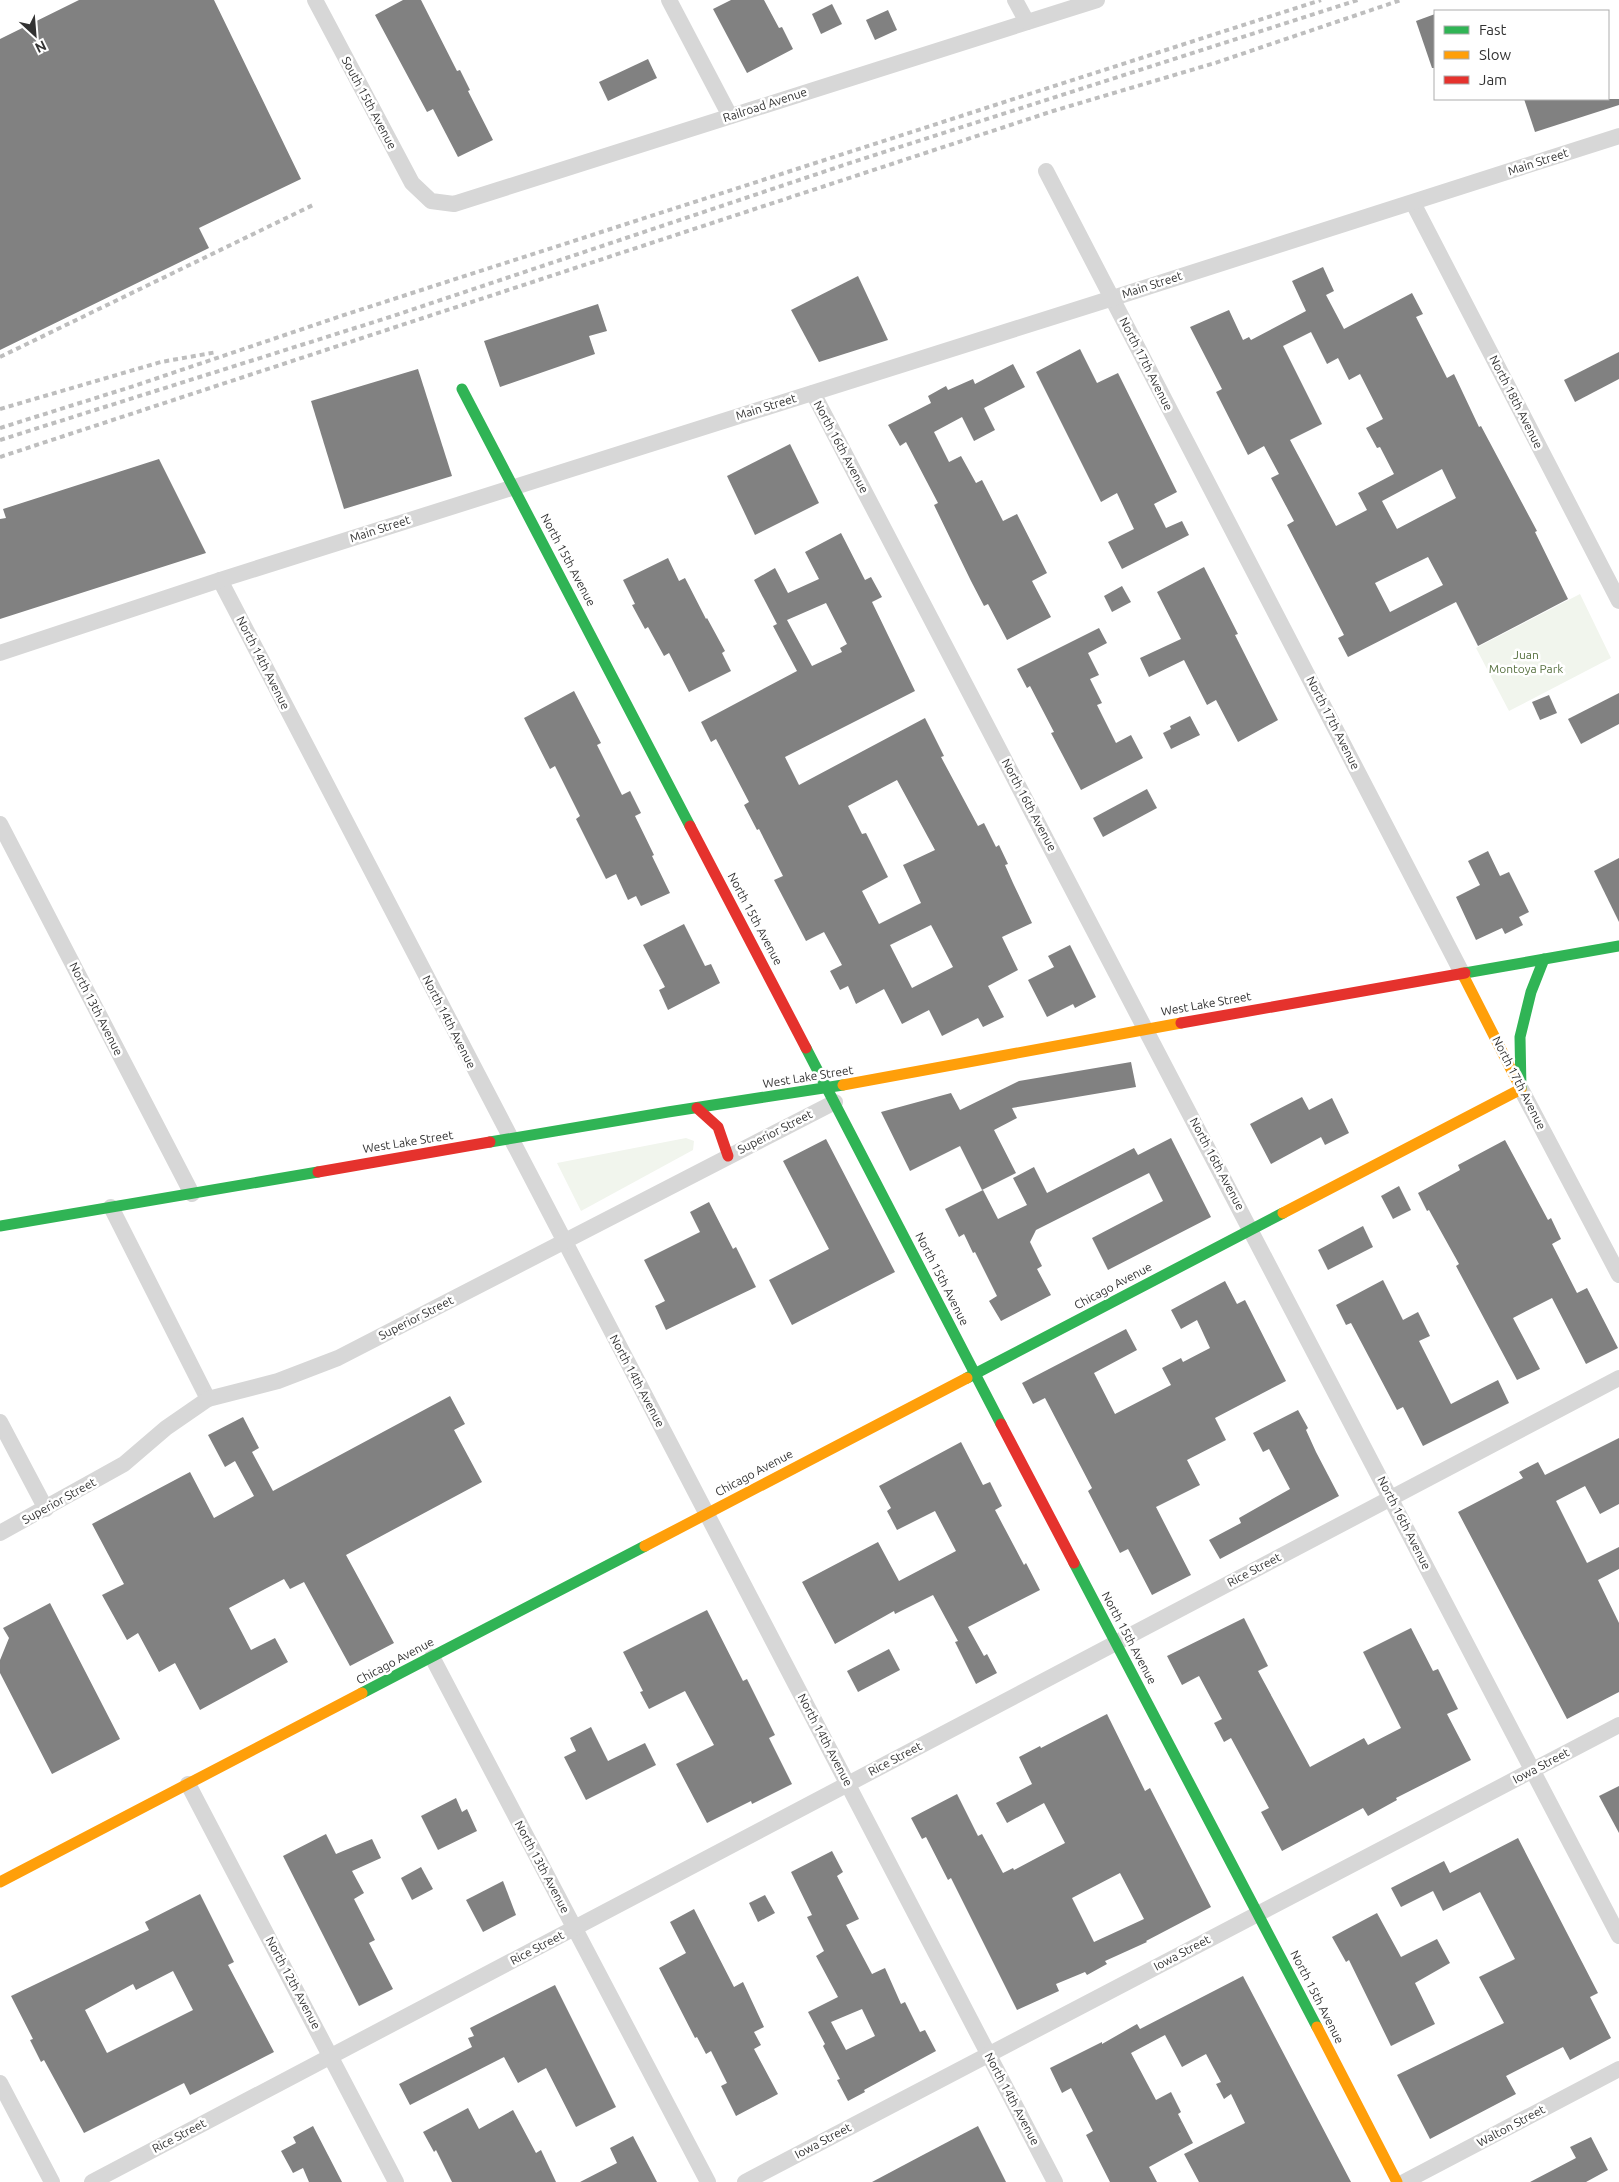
<svg xmlns="http://www.w3.org/2000/svg" width="1619" height="2182" viewBox="0 0 1619 2182" font-family="Ubuntu,sans-serif">
<rect width="100%" height="100%" fill="#fff"/>
<g fill="#f1f5ed">
<path d="M1580 594 1611 658 1509 711 1476 648Z"/>
<path d="M686 1138 694 1141 693 1150 581 1211 557 1163Z"/>
</g>
<g fill="#818181" fill-rule="evenodd">
<path d="M79 0H214L301 179 199 228 209 248 0 350V39Z"/>
<path d="M403 0H421L457 71 460 70 470 90 468 91 493 140 458 157 433 109 427 112 375 15Z"/>
<path d="M731 0H764L779 28 782 27 793 49 747 73 713 9Z"/>
<path d="M832 4 842 24 821 34 812 14Z"/>
<path d="M888 10 897 30 875 40 866 20Z"/>
<path d="M1435 14V68H1432L1416 21Z"/>
<path d="M648 59 657 78 608 101 599 82Z"/>
<path d="M1524 99H1619V105L1535 132Z"/>
<path d="M1323 267 1334 291 1326 295 1344 329 1412 293 1423 314 1416 317 1447 378 1454 374 1479 427 1481 426 1537 531 1535 532 1568 599 1478 646 1456 602 1348 657 1338 638 1344 635 1287 525 1294 521 1271 478 1279 474 1264 446 1248 455 1216 392 1222 389 1190 327 1229 310 1243 340 1249 337 1251 340 1306 311 1292 281ZM1311 332 1327 364 1338 358 1349 380 1360 374 1383 419 1366 428 1377 448 1380 447 1394 474 1358 493 1367 510 1336 526 1290 440 1322 424 1283 346ZM1442 469 1456 498 1397 529 1382 501ZM1428 557 1443 585 1390 612 1375 583Z"/>
<path d="M858 276 888 340 819 362 791 310Z"/>
<path d="M598 304 607 331 589 336 595 354 500 387 484 341Z"/>
<path d="M1080 349 1097 383 1118 373 1177 492 1154 504 1166 528 1182 521 1189 535 1122 569 1108 542 1134 529 1117 493 1101 502 1036 372Z"/>
<path d="M1619 352V379L1575 402 1564 380Z"/>
<path d="M1013 364 1025 387 984 408 995 430 974 441 962 417 934 432 949 462 961 456 976 483 982 480 1003 521 1017 514 1047 573 1032 581 1051 617 1007 640 988 604 984 606 971 581 934 505 938 503 906 442 900 446 888 425 931 403 928 396 946 386 948 390 973 379 975 384Z"/>
<path d="M418 369 452 476 344 509 311 401Z"/>
<path d="M790 444 819 503 755 535 727 476Z"/>
<path d="M159 459 206 553 0 619V519L6 518 3 509Z"/>
<path d="M841 533 865 580 871 577 882 597 872 602 915 691 785 757 799 785 925 718 944 756 941 757 978 826 984 823 996 847 999 845 1008 864 1005 865 1013 883 1032 923 1002 937 1018 970 988 986 1004 1017 983 1027 978 1018 942 1036 929 1010 902 1024 884 989 856 1004 848 986 840 990 830 971 842 965 824 932 806 941 774 880 783 876 759 829 757 830 744 805 749 802 716 739 711 742 701 722 797 671 773 626 777 624 754 580 775 568 788 593 819 579 805 552ZM826 603 847 644 840 648 842 652 812 666 787 620ZM897 780 935 850 903 865 921 903 879 924 862 891 888 877 866 833 862 834 848 806ZM931 925 953 967 912 988 890 945Z"/>
<path d="M668 558 679 581 685 578 706 619 707 618 725 651 722 653 731 671 689 692 669 653 664 656 648 627 645 629 632 605 635 604 623 580Z"/>
<path d="M1204 567 1238 634 1235 635 1278 720 1238 742 1216 700 1207 705 1184 660 1149 677 1140 658 1181 639 1157 592Z"/>
<path d="M1122 586 1131 602 1112 612 1104 596Z"/>
<path d="M1099 628 1107 643 1088 653 1099 675 1090 679 1102 703 1097 705 1116 743 1131 735 1143 758 1081 790 1051 733 1054 732 1030 686 1027 688 1017 669Z"/>
<path d="M574 691 601 743 597 745 622 795 630 791 641 813 635 816 654 855 652 856 670 893 641 906 636 896 628 900 616 874 606 879 576 819 580 816 555 766 550 769 524 718Z"/>
<path d="M1619 693V724L1581 744 1568 719Z"/>
<path d="M1549 695 1557 713 1540 720 1532 702Z"/>
<path d="M1190 716 1200 735 1171 749 1163 733 1171 729 1170 726Z"/>
<path d="M1147 789 1157 808 1103 837 1093 818Z"/>
<path d="M1488 851 1500 876 1509 872 1529 912 1519 917 1523 925 1505 934 1502 928 1476 940 1456 897 1480 885 1468 861Z"/>
<path d="M1619 858V922L1594 871Z"/>
<path d="M684 924 705 966 711 964 720 983 668 1010 659 990 665 987 643 945Z"/>
<path d="M1070 945 1096 997 1075 1008 1073 1004 1047 1017 1028 980 1054 967 1048 956Z"/>
<path d="M1131 1062 1136 1087 1012 1108 1017 1118 994 1130 1016 1173 982 1190 960 1146 910 1171 881 1112 951 1093 960 1110 1019 1081Z"/>
<path d="M1302 1097 1309 1110 1332 1098 1349 1133 1325 1145 1321 1137 1271 1164 1250 1124Z"/>
<path d="M1171 1138 1211 1217 1108 1270 1092 1238 1163 1201 1149 1173 1036 1230 1030 1242 1042 1266 1037 1269 1051 1295 1001 1321 989 1301 997 1296 975 1252 973 1253 964 1234 959 1237 945 1209 983 1190 998 1219 1027 1205 1013 1178 1034 1167 1047 1193 1134 1148 1138 1155Z"/>
<path d="M826 1139 895 1272 792 1325 769 1280 829 1249 783 1161Z"/>
<path d="M1505 1140 1548 1220 1551 1218 1561 1239 1552 1244 1577 1293 1587 1288 1618 1348 1586 1364 1552 1298 1513 1318 1540 1369 1517 1380 1456 1266 1459 1264 1429 1210 1427 1211 1418 1193 1460 1170 1458 1165Z"/>
<path d="M1399 1186 1411 1210 1393 1219 1381 1196Z"/>
<path d="M709 1202 733 1249 736 1247 756 1287 666 1330 655 1306 665 1301 644 1260 700 1232 690 1212Z"/>
<path d="M1363 1226 1373 1247 1328 1270 1318 1250Z"/>
<path d="M1383 1280 1403 1320 1418 1312 1430 1336 1419 1341 1451 1404 1498 1380 1509 1403 1423 1446 1403 1407 1397 1410 1351 1323 1346 1325 1336 1305Z"/>
<path d="M1225 1281 1237 1304 1245 1300 1286 1381 1215 1418 1226 1440 1187 1460 1200 1485 1156 1507 1191 1575 1152 1595 1128 1549 1120 1553 1088 1491 1092 1488 1045 1398 1033 1404 1022 1383 1126 1329 1137 1350 1094 1373 1115 1414 1171 1385 1162 1368 1181 1358 1183 1362 1210 1348 1197 1320 1181 1329 1171 1310Z"/>
<path d="M450 1396 465 1424 454 1430 482 1482 346 1555 394 1643 350 1666 304 1582 290 1589 284 1579 229 1608 251 1650 275 1638 288 1662 200 1710 175 1663 159 1672 138 1633 127 1640 102 1595 124 1584 92 1524 190 1472 214 1518 254 1496 235 1461 225 1467 208 1435 243 1417 259 1448 252 1452 273 1491Z"/>
<path d="M1298 1410 1308 1428 1306 1430 1316 1452 1339 1496 1220 1559 1209 1540 1241 1523 1239 1518 1290 1489 1269 1449 1263 1452 1253 1433Z"/>
<path d="M1619 1438V1504L1600 1514 1585 1486 1556 1501 1587 1563 1619 1547V1569L1598 1580 1619 1623V1692L1567 1719 1458 1512 1523 1478 1519 1472 1538 1462 1545 1475Z"/>
<path d="M961 1442 983 1485 990 1482 1002 1506 995 1510 1024 1565 1026 1563 1040 1590 968 1627 984 1656 987 1654 997 1673 976 1684 955 1642 958 1641 933 1595 895 1614 894 1611 835 1644 802 1582 878 1542 899 1581 956 1551 935 1511 897 1530 887 1511 891 1508 879 1486Z"/>
<path d="M50 1603 120 1739 52 1774 0 1673V1660L9 1638 3 1628Z"/>
<path d="M707 1610 743 1681 747 1679 775 1735 769 1738 792 1784 752 1804 751 1801 707 1823 676 1764 714 1745 685 1691 649 1709 640 1692 643 1691 623 1652Z"/>
<path d="M1244 1618 1268 1666 1258 1671 1310 1767 1364 1738 1368 1745 1401 1728 1363 1652 1411 1628 1433 1671 1438 1669 1458 1709 1447 1714 1471 1760 1396 1798 1397 1800 1368 1816 1363 1808 1282 1851 1261 1812 1269 1808 1231 1738 1224 1742 1214 1723 1222 1719 1199 1676 1182 1685 1167 1656Z"/>
<path d="M889 1649 900 1670 858 1692 847 1671Z"/>
<path d="M1107 1714 1145 1791 1150 1788 1211 1907 1146 1941 1147 1942 1105 1961 1107 1964 1087 1975 1085 1972 1056 1984 1059 1991 1017 2010 951 1878 948 1880 926 1837 922 1839 911 1818 957 1794 978 1836 982 1834 1003 1873 1013 1868 1014 1870 1065 1843 1044 1803 1007 1823 996 1803 1032 1784 1019 1757 1040 1746 1041 1748ZM1120 1873 1144 1919 1094 1942 1072 1898Z"/>
<path d="M591 1727 608 1761 645 1743 656 1765 586 1800 564 1757 576 1751 570 1738Z"/>
<path d="M1619 1786V1833L1599 1796Z"/>
<path d="M456 1798 462 1812 467 1809 477 1831 438 1850 421 1816Z"/>
<path d="M326 1834 336 1854 372 1839 381 1858 352 1871 364 1893 354 1899 375 1940 369 1943 393 1989 359 2006 283 1856Z"/>
<path d="M1518 1838 1598 1993 1590 1997 1611 2038 1570 2060 1563 2047 1506 2076 1516 2094 1430 2139 1397 2075 1504 2023 1479 1977 1515 1959 1480 1892 1443 1911 1433 1891 1401 1907 1391 1888 1444 1861 1450 1873Z"/>
<path d="M832 1851 843 1872 837 1876 859 1919 846 1925 872 1974 885 1968 901 2004 905 2002 920 2032 925 2030 936 2051 864 2090 865 2092 848 2101 837 2080 840 2079 823 2046 825 2044 808 2012 838 1997 816 1956 824 1951 807 1917 812 1915 791 1872ZM862 2009 875 2036 846 2050 831 2022Z"/>
<path d="M421 1867 433 1889 412 1900 401 1878Z"/>
<path d="M503 1881 516 1915 483 1932 466 1900Z"/>
<path d="M200 1894 234 1962 228 1965 274 2052 190 2095 184 2083 84 2133 44 2060 41 2062 30 2040 33 2039 11 1996 149 1930 145 1922ZM173 1971 193 2010 107 2053 85 2010 133 1984 136 1990Z"/>
<path d="M765 1895 775 1913 758 1922 749 1903Z"/>
<path d="M694 1909 734 1987 743 1982 764 2027 754 2032 761 2045 754 2049 778 2094 736 2116 721 2086 727 2083 711 2051 706 2054 697 2037 695 2038 659 1968 686 1953 670 1922Z"/>
<path d="M1377 1913 1401 1957 1437 1939 1450 1963 1415 1983 1435 2024 1391 2046 1349 1960 1346 1962 1332 1937Z"/>
<path d="M1243 1976 1351 2182H1199L1184 2154 1245 2123 1231 2094 1224 2099 1216 2084 1221 2082 1206 2054 1182 2067 1165 2035 1131 2053 1156 2100 1171 2092 1181 2112 1178 2114 1193 2143 1149 2167 1157 2182H1110L1086 2135 1093 2131 1071 2088 1062 2093 1050 2068 1102 2042V2044L1137 2024 1140 2029Z"/>
<path d="M555 1985 616 2107 576 2127 546 2068 518 2083 504 2057 410 2105 399 2084 472 2047 468 2038 474 2036 470 2028Z"/>
<path d="M468 2108 479 2129 513 2110 536 2153 541 2150 556 2182H452L436 2150 434 2152 423 2132Z"/>
<path d="M313 2126 342 2182H309L303 2168 293 2173 281 2151 296 2143 293 2137Z"/>
<path d="M978 2126 1006 2182H872L921 2156Z"/>
<path d="M633 2136 657 2182H580L617 2163 610 2148Z"/>
<path d="M1591 2137 1608 2170 1586 2182H1530L1576 2158 1570 2147Z"/>
</g>
<g fill="none" stroke-linecap="round" stroke-linejoin="round">
<g stroke="#d7d7d7" stroke-width="16">
<path d="M315 0 412 183 431 201 454 204 1097 0"/>
<path d="M669 0 730 116"/>
<path d="M1015 0 1027 22"/>
<path d="M1046 171 1462 973"/>
<path d="M1413 203 1619 601"/>
<path d="M813 393 1619 1936"/>
<path d="M220 580 1055 2182"/>
<path d="M0 653 220 580 1113 298 1619 136"/>
<path d="M0 824 192 1194"/>
<path d="M1521 1089 1619 1275"/>
<path d="M111 1207 208 1399"/>
<path d="M0 1422 46 1509"/>
<path d="M0 1533 124 1464 166 1428 208 1399 278 1381 338 1358 835 1102"/>
<path d="M432 1657 708 2182"/>
<path d="M188 1784 396 2182"/>
<path d="M0 2083 52 2182"/>
<path d="M92 2182 1619 1378"/>
<path d="M745 2182 1619 1725"/>
<path d="M1404 2182 1619 2069"/>
</g>
<g stroke="#30b455" stroke-width="11">
<path d="M462 389 690 826"/>
<path d="M1465 973 1619 946"/>
<path d="M806 1048 1001 1424"/>
<path d="M1521 1089 1520 1037 1531 992 1544 959"/>
<path d="M490 1142 668 1112 843 1085"/>
<path d="M0 1226 318 1172"/>
<path d="M967 1378 1283 1213"/>
<path d="M1074 1563 1317 2027"/>
<path d="M362 1693 645 1546"/>
</g>
<g stroke="#ff9f0a" stroke-width="11">
<path d="M1462 973 1518 1083"/>
<path d="M843 1085 1181 1023"/>
<path d="M1283 1213 1521 1089"/>
<path d="M645 1546 967 1378"/>
<path d="M0 1882 362 1693"/>
<path d="M1317 2027 1397 2182"/>
</g>
<g stroke="#e5322d" stroke-width="11">
<path d="M690 826 806 1048"/>
<path d="M1181 1023 1465 973"/>
<path d="M697 1108 718 1127 728 1156"/>
<path d="M318 1172 490 1142"/>
<path d="M1001 1424 1074 1563"/>
</g>
<g stroke="#bebebe" stroke-width="4" stroke-dasharray="5 4" stroke-linecap="butt">
<path d="M0 357 313 205"/>
<path d="M0 409 161 362 217 352"/>
<path d="M0 428 134 386 347 314 1321 0"/>
<path d="M0 440 390 317 847 164 1358 0"/>
<path d="M0 457 1053 111 1215 63 1401 0"/>
</g>
</g>
<g text-anchor="middle" stroke-width="5" stroke-linejoin="round" paint-order="stroke">
<g font-size="12" fill="#333" stroke="#fff">
<text transform="translate(369 103) rotate(62)" y="4">South 15th Avenue</text>
<text transform="translate(765 105) rotate(-18)" y="4">Railroad Avenue</text>
<text transform="translate(1538 162) rotate(-18)" y="4">Main Street</text>
<text transform="translate(1152 285) rotate(-18)" y="4">Main Street</text>
<text transform="translate(1146 364) rotate(63)" y="4">North 17th Avenue</text>
<text transform="translate(1516 402) rotate(63)" y="4">North 18th Avenue</text>
<text transform="translate(766 407) rotate(-17)" y="4">Main Street</text>
<text transform="translate(841 447) rotate(62)" y="4">North 16th Avenue</text>
<text transform="translate(380 529) rotate(-18)" y="4">Main Street</text>
<text transform="translate(568 560) rotate(62)" y="4">North 15th Avenue</text>
<text transform="translate(263 663) rotate(63)" y="4">North 14th Avenue</text>
<text transform="translate(1333 723) rotate(63)" y="4">North 17th Avenue</text>
<text transform="translate(1029 805) rotate(62)" y="4">North 16th Avenue</text>
<text transform="translate(755 919) rotate(62)" y="4">North 15th Avenue</text>
<text transform="translate(1206 1004) rotate(-10)" y="4">West Lake Street</text>
<text transform="translate(96 1009) rotate(63)" y="4">North 13th Avenue</text>
<text transform="translate(449 1022) rotate(63)" y="4">North 14th Avenue</text>
<text transform="translate(808 1077) rotate(-9)" y="4">West Lake Street</text>
<text transform="translate(1519 1083) rotate(63)" y="4">North 17th Avenue</text>
<text transform="translate(775 1132) rotate(-27)" y="4">Superior Street</text>
<text transform="translate(408 1142) rotate(-9)" y="4">West Lake Street</text>
<text transform="translate(1217 1164) rotate(62)" y="4">North 16th Avenue</text>
<text transform="translate(942 1279) rotate(63)" y="4">North 15th Avenue</text>
<text transform="translate(1113 1286) rotate(-28)" y="4">Chicago Avenue</text>
<text transform="translate(416 1318) rotate(-27)" y="4">Superior Street</text>
<text transform="translate(637 1381) rotate(62)" y="4">North 14th Avenue</text>
<text transform="translate(754 1473) rotate(-28)" y="4">Chicago Avenue</text>
<text transform="translate(59 1501) rotate(-29)" y="4">Superior Street</text>
<text transform="translate(1404 1523) rotate(63)" y="4">North 16th Avenue</text>
<text transform="translate(1254 1570) rotate(-28)" y="4">Rice Street</text>
<text transform="translate(1129 1638) rotate(62)" y="4">North 15th Avenue</text>
<text transform="translate(395 1661) rotate(-28)" y="4">Chicago Avenue</text>
<text transform="translate(825 1740) rotate(62)" y="4">North 14th Avenue</text>
<text transform="translate(895 1759) rotate(-28)" y="4">Rice Street</text>
<text transform="translate(1541 1766) rotate(-28)" y="4">Iowa Street</text>
<text transform="translate(542 1867) rotate(62)" y="4">North 13th Avenue</text>
<text transform="translate(537 1948) rotate(-28)" y="4">Rice Street</text>
<text transform="translate(1182 1953) rotate(-28)" y="4">Iowa Street</text>
<text transform="translate(293 1983) rotate(62)" y="4">North 12th Avenue</text>
<text transform="translate(1317 1997) rotate(63)" y="4">North 15th Avenue</text>
<text transform="translate(1012 2099) rotate(62)" y="4">North 14th Avenue</text>
<text transform="translate(1511 2126) rotate(-28)" y="4">Walton Street</text>
<text transform="translate(179 2136) rotate(-28)" y="4">Rice Street</text>
<text transform="translate(823 2141) rotate(-28)" y="4">Iowa Street</text>
</g>
<g font-size="12" fill="#56703f" stroke="#fff">
<text x="1526" y="659">Juan<tspan x="1526" dy="14">Montoya Park</tspan></text>
</g>
</g>
<rect x="1434" y="10" width="175" height="90" fill="#ffffff" stroke="#adadad"/>
<rect x="1444" y="26" width="25" height="8" fill="#30b455" stroke="#adadad"/>
<text x="1479" y="35" font-size="15" fill="#333333">Fast</text>
<rect x="1444" y="51" width="25" height="8" fill="#ff9f0a" stroke="#adadad"/>
<text x="1479" y="60" font-size="15" fill="#333333">Slow</text>
<rect x="1444" y="76" width="25" height="8" fill="#e5322d" stroke="#adadad"/>
<text x="1479" y="85" font-size="15" fill="#333333">Jam</text>
<g transform="translate(35 35) rotate(154)" stroke="#ffffff" stroke-width="4" paint-order="stroke">
<path d="M0-4L9 19L0 12L-9 19Z" fill="#333333"/>
<text y="-8" font-size="14" font-weight="bold" text-anchor="middle" fill="#333333">N</text>
</g>
</svg>
